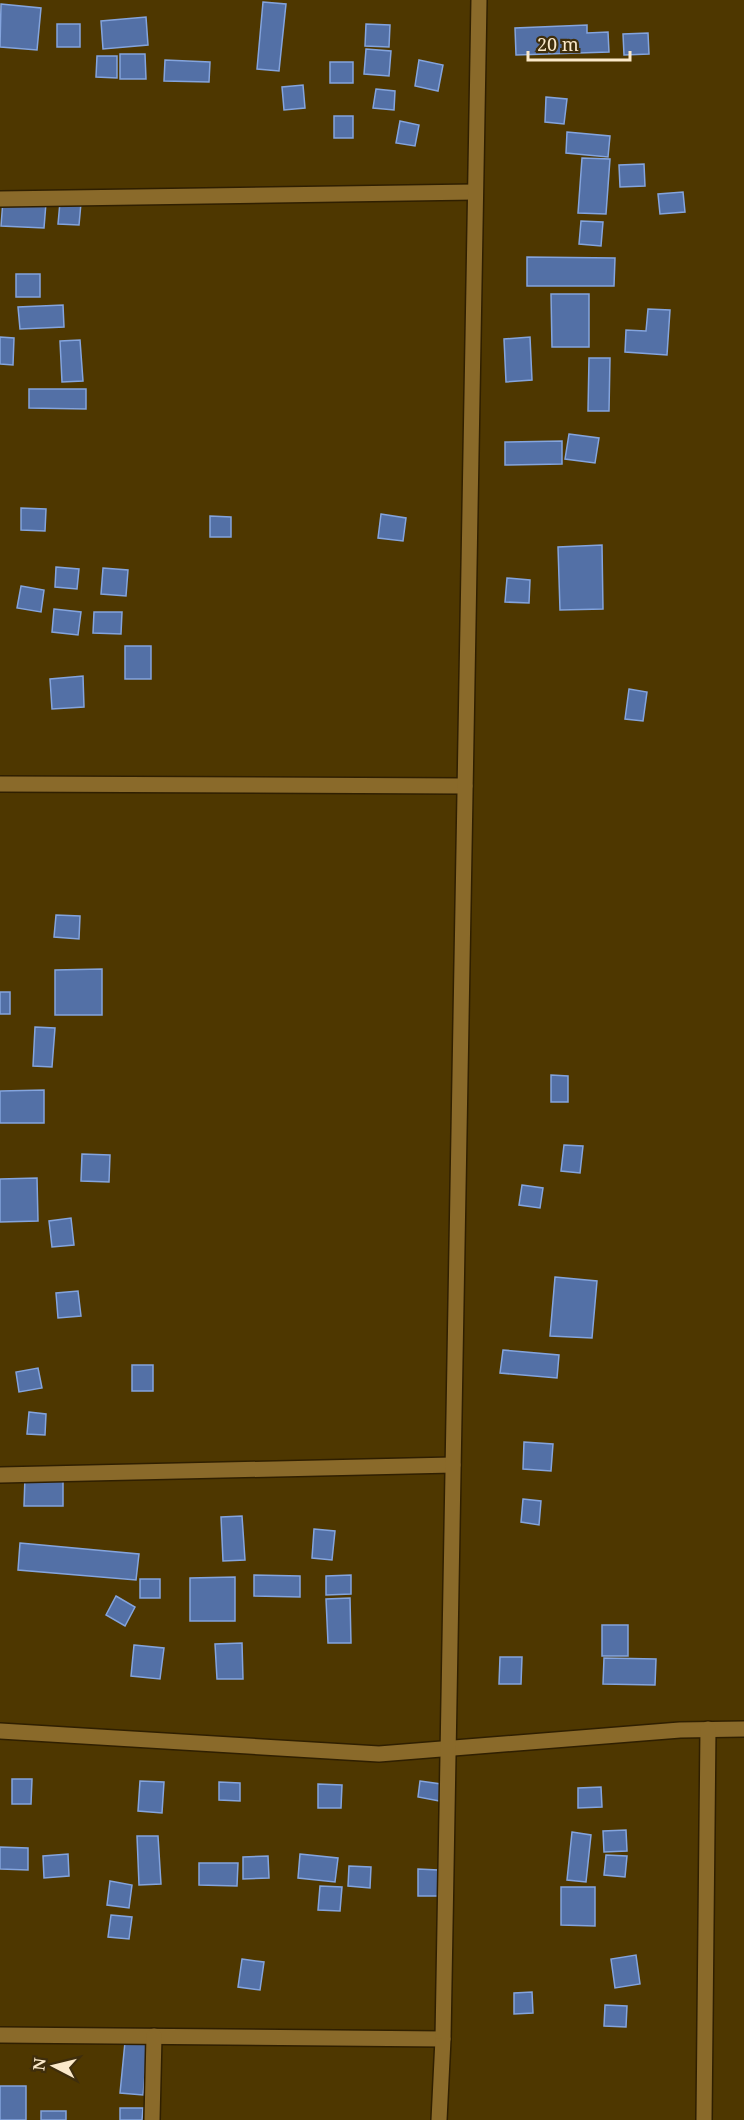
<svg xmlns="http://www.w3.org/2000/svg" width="744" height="2120" viewBox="0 0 744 2120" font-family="'Noto Serif',serif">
<rect width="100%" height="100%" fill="#4e3700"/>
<g fill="#5370a6" stroke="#84a4dd" stroke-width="1.5">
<path d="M263 2 286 4 279 71 257 69Z"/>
<path d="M1 4 41 8 37 50 0 47Z"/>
<path d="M146 17 148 45 103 49 101 21Z"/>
<rect x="57" y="24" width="23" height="23"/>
<path d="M366 24 390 25 389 47 365 46Z"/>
<path d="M587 25V33L608 32 609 52 516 55 515 28Z"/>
<path d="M648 33 649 54 624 55 623 34Z"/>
<path d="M366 49 391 51 389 76 364 74Z"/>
<path d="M120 54H145L146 79H120Z"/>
<path d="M97 56H117V78L96 77Z"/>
<path d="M165 60 210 62 209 82 164 81Z"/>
<path d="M419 60 443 65 438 91 415 86Z"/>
<rect x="330" y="62" width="23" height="21"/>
<path d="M303 85 305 108 284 110 282 87Z"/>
<path d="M376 89 395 91 394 110 373 108Z"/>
<path d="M546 97 567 99 564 124 545 122Z"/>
<rect x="334" y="116" width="19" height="22"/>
<path d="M400 121 419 125 415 146 396 143Z"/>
<path d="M567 132 610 136 608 157 566 153Z"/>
<path d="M582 158 610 159 606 214 578 213Z"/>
<path d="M644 164 645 186 620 187 619 165Z"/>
<path d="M683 192 685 212 660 214 658 194Z"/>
<path d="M3 200 46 203 44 228 1 226Z"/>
<path d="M60 202 81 203 79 225 58 224Z"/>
<path d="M581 221 603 222 601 246 579 244Z"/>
<path d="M527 257 615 258 614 286H527Z"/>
<rect x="16" y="274" width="24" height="23"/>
<path d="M551 294H589V347H552Z"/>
<path d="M63 305 64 327 20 329 18 307Z"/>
<path d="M648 309 670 310 667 355 625 352 626 330 646 331Z"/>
<path d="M0 337 14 338 13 365 0 364Z"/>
<path d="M530 337 532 380 506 382 504 339Z"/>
<path d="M80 340 83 381 62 382 60 341Z"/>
<path d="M589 358H610L609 411H588Z"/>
<path d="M29 389H86V409L29 408Z"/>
<path d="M569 434 599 438 595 463 565 459Z"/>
<path d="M562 441V464L505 465V442Z"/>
<path d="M21 508 46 509 45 531 21 530Z"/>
<path d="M381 514 406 518 403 541 378 538Z"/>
<path d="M210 516 231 517V537H210Z"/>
<path d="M602 545 603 609 560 610 558 547Z"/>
<path d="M56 567 79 569 77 589 55 587Z"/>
<path d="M103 568 128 570 126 596 101 594Z"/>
<path d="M507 578 530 580 529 603 505 602Z"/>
<path d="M21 586 44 590 41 612 17 608Z"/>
<path d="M54 609 81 612 78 635 52 632Z"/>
<path d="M94 612H122L121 634 93 633Z"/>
<rect x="125" y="646" width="26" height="33"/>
<path d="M83 676 84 707 52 709 50 679Z"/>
<path d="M629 689 647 692 643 721 625 719Z"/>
<path d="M56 915 80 916 79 939 54 937Z"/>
<path d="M102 969V1015H55V970Z"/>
<rect x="0" y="992" width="10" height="22"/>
<path d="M35 1027 55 1028 52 1067 33 1066Z"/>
<path d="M551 1075 568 1076V1102H551Z"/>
<path d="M44 1090V1123H0V1091Z"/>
<path d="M564 1145 583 1146 580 1173 561 1171Z"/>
<path d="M82 1154 110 1155 109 1182 81 1181Z"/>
<path d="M37 1178 38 1221 0 1222V1179Z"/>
<path d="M522 1185 543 1188 540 1208 519 1205Z"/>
<path d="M71 1218 74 1245 52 1247 49 1221Z"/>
<path d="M555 1277 597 1281 592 1338 550 1336Z"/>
<path d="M78 1291 81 1316 58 1318 56 1293Z"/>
<path d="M503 1350 559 1355 557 1378 500 1373Z"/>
<rect x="132" y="1365" width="21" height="26"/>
<path d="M38 1368 42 1388 19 1392 16 1372Z"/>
<path d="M29 1412 46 1414 45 1435 27 1434Z"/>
<path d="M524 1442 553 1444 551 1471 523 1469Z"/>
<path d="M63 1476V1506H24L25 1477Z"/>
<path d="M523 1499 541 1501 539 1525 521 1522Z"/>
<path d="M242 1516 245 1560 223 1561 221 1517Z"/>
<path d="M314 1529 335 1531 332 1560 312 1558Z"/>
<path d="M20 1543 139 1554 136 1580 18 1570Z"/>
<path d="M254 1575 300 1576V1597L254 1596Z"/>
<path d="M351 1575V1594L326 1595V1576Z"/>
<path d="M235 1577V1621H190V1578Z"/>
<rect x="140" y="1579" width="20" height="19"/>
<path d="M116 1596 135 1607 125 1626 106 1615Z"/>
<path d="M350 1598 351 1643H328L326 1599Z"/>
<rect x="602" y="1625" width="26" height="31"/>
<path d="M242 1643 243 1679H217L215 1644Z"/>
<path d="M134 1645 164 1648 160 1679 131 1676Z"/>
<path d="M500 1657H522L521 1684H499Z"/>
<path d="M604 1658 656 1659 655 1685 603 1684Z"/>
<path d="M12 1779H32L31 1804H12Z"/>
<path d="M140 1781 164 1782 162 1813 138 1811Z"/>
<path d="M420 1781 448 1785 445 1802 418 1797Z"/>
<path d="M219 1782 240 1783V1801L219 1800Z"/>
<path d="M318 1784 342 1785 341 1808H318Z"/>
<path d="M601 1787 602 1807 578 1808V1788Z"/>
<path d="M626 1830 627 1851 604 1852 603 1831Z"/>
<path d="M572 1832 591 1835 586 1882 567 1880Z"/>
<path d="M137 1836H158L161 1884 139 1885Z"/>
<path d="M0 1847 28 1848V1870L0 1869Z"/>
<path d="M68 1854 69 1876 44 1878 43 1856Z"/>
<path d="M300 1854 338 1858 335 1882 298 1878Z"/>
<path d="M606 1855 627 1856 625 1877 604 1875Z"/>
<path d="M268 1856 269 1878 243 1879V1857Z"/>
<path d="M199 1863H238L237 1886 199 1885Z"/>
<path d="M349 1866 371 1867 370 1888 348 1886Z"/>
<path d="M418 1869 438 1870V1896H418Z"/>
<path d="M110 1881 132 1885 129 1908 107 1905Z"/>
<path d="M320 1886 342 1887 340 1911 318 1910Z"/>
<path d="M561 1887H595V1926L561 1925Z"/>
<path d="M111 1915 132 1917 129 1939 108 1937Z"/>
<path d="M636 1955 640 1984 615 1988 611 1959Z"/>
<path d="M242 1959 264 1962 260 1990 238 1987Z"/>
<path d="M532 1992 533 2013 514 2014V1993Z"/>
<path d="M605 2005 627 2006 626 2027 604 2026Z"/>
<path d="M125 2042 148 2044 143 2095 120 2093Z"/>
<rect x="0" y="2086" width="26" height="34"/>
<path d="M120 2108H143L142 2120H120Z"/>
<rect x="41" y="2111" width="25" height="9"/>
</g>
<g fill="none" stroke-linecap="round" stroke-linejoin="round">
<defs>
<g id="minor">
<path d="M0 199 475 192"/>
<path d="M0 784 465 786"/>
<path d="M0 1475 453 1465"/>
<path d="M0 1731 379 1754 680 1730 744 1729"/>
<path d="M0 2035 443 2039"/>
<path d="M152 2120 154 2036"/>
<path d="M439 2120 443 2039 479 0"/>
<path d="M704 2120 708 1729"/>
</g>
</defs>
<use href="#minor" stroke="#2f1f00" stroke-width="18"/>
<use href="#minor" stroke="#8a6a2a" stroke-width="15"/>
</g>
<g transform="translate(54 2066) rotate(277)" stroke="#3f2e0c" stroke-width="4.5" paint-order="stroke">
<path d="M0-4.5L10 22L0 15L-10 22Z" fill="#fbe9ca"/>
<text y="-9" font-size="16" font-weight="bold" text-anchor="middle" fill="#fbe9ca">N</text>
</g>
<path d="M528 51v9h102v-9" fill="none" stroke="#fbe9ca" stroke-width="3"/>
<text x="537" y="51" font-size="18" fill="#fbe9ca" stroke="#3f2e0c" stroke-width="4.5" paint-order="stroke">20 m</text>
</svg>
